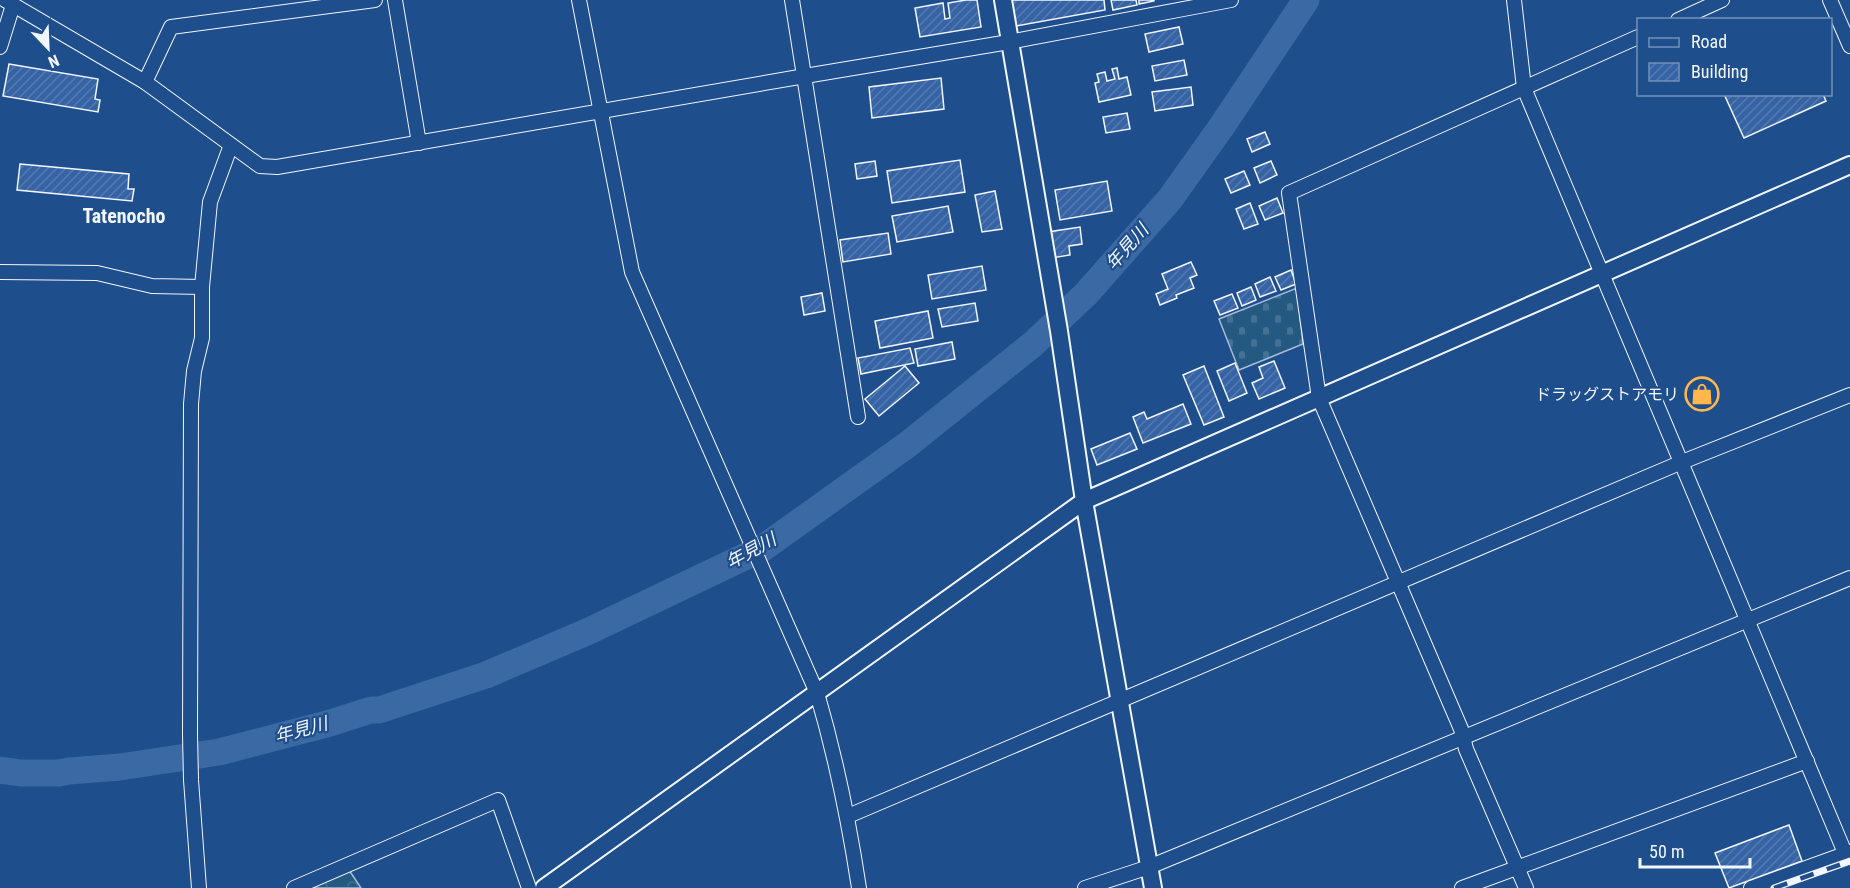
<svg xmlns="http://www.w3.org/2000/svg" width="1850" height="888" viewBox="0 0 1850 888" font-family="'Roboto Condensed','Noto Sans JP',sans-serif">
<defs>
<pattern id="forest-crowns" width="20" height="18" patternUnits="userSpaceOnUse" patternTransform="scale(1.5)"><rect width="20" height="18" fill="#245a82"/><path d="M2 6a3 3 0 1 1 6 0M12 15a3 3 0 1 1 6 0" fill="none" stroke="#447295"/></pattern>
<pattern id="cemetery-stones" width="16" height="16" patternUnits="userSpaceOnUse" patternTransform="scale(1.5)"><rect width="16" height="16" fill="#245a82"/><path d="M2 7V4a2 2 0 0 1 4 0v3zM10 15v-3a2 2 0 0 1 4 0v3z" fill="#447295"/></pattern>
<pattern id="building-hatch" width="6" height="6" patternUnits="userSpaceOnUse" patternTransform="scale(1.5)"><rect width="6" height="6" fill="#3563a3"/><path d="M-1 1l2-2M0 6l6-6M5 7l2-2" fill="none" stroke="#537ab1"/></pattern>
</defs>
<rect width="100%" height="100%" fill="#1f4e8c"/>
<path fill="url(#forest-crowns)" stroke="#a8bbd7" stroke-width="1.5" d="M349 870 361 888H305Z"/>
<path fill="url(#cemetery-stones)" stroke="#a8bbd7" stroke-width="1.5" d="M1297 288 1303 344 1239 370 1219 319Z"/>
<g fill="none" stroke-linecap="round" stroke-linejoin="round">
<path stroke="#3b69a3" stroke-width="27" d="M0 770 21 773H59L69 771 120 767 219 752 327 724 371 710H379L486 675 589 631 763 548 907 445 1033 344 1086 294 1170 199 1222 126 1306 0"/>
</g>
<g fill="url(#building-hatch)" stroke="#f2f6ff" stroke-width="1.5">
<path d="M966 0H977L981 27 920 37 915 8 943 3 945 19 950 18 948 3Z"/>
<path d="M1008 0H1104L1105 10 1016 26 1014 13H1010Z"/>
<path d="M1111 0H1136L1137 5 1113 10Z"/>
<path d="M1139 0H1154V1L1139 4Z"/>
<path d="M1179 27 1183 44 1149 52 1145 34Z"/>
<path d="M1184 60 1187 75 1155 81 1152 66Z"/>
<path d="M9 64 98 79 95 99 100 100 98 112 3 96Z"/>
<path d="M1117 68 1119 79 1127 77 1131 95 1099 102 1095 83 1099 82 1097 74 1105 72 1107 81 1115 79 1112 69Z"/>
<path d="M941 78 944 109 872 118 869 87Z"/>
<path d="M1191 87 1193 105 1155 111 1152 92Z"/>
<path d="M1724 94H1823L1826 101 1744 138Z"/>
<path d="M1127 113 1130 129 1106 133 1103 117Z"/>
<path d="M1265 132 1270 144 1252 152 1247 139Z"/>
<path d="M960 160 965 192 892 203 887 171Z"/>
<path d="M875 161 877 176 857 179 855 164Z"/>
<path d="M1271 161 1277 175 1260 183 1254 168Z"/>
<path d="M20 164 129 174 128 189H134L132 201 17 190Z"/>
<path d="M1244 171 1250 185 1231 193 1225 179Z"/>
<path d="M1107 181 1112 211 1060 220 1055 190Z"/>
<path d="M995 191 1002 229 982 232 975 195Z"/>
<path d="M1277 198 1283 213 1265 220 1259 206Z"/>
<path d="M1250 203 1258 224 1244 229 1236 209Z"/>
<path d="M948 206 953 232 897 242 892 216Z"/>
<path d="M1080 227 1082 244 1069 246 1070 255 1052 258 1048 232Z"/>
<path d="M888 233 891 254 843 262 840 240Z"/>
<path d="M1191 262 1197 275 1190 278 1194 288 1176 295 1177 298 1160 305 1156 294 1168 289 1162 274Z"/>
<path d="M982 266 986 290 932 299 928 275Z"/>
<path d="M1291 270 1296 284 1281 290 1275 277Z"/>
<path d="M1270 277 1276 291 1260 297 1255 284Z"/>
<path d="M1251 287 1256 300 1242 306 1237 293Z"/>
<path d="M822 293 825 311 804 315 801 297Z"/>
<path d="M1232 294 1238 308 1220 315 1214 301Z"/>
<path d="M975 303 978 321 942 327 938 309Z"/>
<path d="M928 311 933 338 880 348 875 321Z"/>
<path d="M952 342 955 359 918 366 915 349Z"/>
<path d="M910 348 914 363 861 374 858 358Z"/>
<path d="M1274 361 1285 388 1259 399 1252 383 1263 378 1259 367Z"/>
<path d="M1235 363 1247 393 1229 401 1217 371Z"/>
<path d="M905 366 919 383 879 416 865 399Z"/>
<path d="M1204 366 1224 417 1204 425 1183 375Z"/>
<path d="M1183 404 1191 424 1143 443 1133 417 1144 412 1147 419Z"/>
<path d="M1130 433 1137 449 1097 465 1091 449Z"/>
<path d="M1789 825 1802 861 1729 888 1715 853Z"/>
</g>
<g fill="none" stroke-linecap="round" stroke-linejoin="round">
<defs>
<g id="minor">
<path d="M5 0 145 82 260 166 277 167 805 76 1009 42 1231 0"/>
<path d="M395 0 419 143"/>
<path d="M579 0 632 272 817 693C836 758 849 822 859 888"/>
<path d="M792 0 858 417"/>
<path d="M1514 0 1524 88 1845 853"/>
<path d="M1830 0 1850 46"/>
<path d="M1678 20 1722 0"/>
<path d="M0 47 13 5"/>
<path d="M145 82 171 27 375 0"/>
<path d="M0 272 97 273 152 286 202 287"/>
<path d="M848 816 1682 462 1850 395"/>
<path d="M199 888 191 780 190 735 191 404 194 371 202 338V287L210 202 231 145"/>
<path d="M294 888 498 800 529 888"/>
<path d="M1085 888 1149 867 1850 578"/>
<path d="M1462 888 1807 761"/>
<path d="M1526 888 1466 749 1461 729 1319 398 1289 193 1638 37"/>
<path d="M1751 888 1850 852"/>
</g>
<g id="tertiary">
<path d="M1003 0 1059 331 1084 501 1153 888"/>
<path d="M544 888 1084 501 1850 165"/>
</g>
</defs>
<use href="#minor" stroke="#f2f6ff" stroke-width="16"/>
<use href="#tertiary" stroke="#f2f6ff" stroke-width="20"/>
<use href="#minor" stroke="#1f4e8c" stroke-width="14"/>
<use href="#tertiary" stroke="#1f4e8c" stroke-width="16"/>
<defs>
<path id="rail" d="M1774 888 1850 861"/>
</defs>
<use href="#rail" stroke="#f2f6ff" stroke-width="7"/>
<use href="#rail" stroke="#1f4e8c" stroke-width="4.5" stroke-dasharray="14" stroke-linecap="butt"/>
</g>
<defs>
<symbol id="shop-ring" viewBox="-11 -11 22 22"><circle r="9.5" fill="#1f4e8c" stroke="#ffb74d" stroke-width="1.5"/><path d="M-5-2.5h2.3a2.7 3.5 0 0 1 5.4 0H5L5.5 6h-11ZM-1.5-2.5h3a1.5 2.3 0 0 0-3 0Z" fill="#ffb74d"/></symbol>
</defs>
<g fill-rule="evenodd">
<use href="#shop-ring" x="1683" y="375" width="38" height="38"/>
</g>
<g text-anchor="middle" stroke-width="4.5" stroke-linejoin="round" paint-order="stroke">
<g font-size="16" fill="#f2f6ff" stroke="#1f4e8c" text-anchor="end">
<text x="1679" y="400">ドラッグストアモリ</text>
</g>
<g font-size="18" font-style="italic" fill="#f2f6ff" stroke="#1f4e8c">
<text transform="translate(1127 247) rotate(-49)" y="6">年見川</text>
<text transform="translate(751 551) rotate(-29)" y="6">年見川</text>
<text transform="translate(301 730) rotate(-15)" y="6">年見川</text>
</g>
<g font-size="20" font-weight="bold" fill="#f2f6ff" stroke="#1f4e8c">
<text x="124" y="223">Tatenocho</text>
</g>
</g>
<rect x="1637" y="18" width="195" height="78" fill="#1f4e8c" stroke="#7391ba" stroke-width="1.5"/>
<rect x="1649" y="38" width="30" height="9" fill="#1f4e8c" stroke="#7391ba" stroke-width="1.5"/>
<text x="1691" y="48" font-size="18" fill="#f2f6ff">Road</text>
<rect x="1649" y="63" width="30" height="18" fill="url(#building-hatch)" stroke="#7391ba" stroke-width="1.5"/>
<text x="1691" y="78" font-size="18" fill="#f2f6ff">Building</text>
<g transform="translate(48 48) rotate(157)" stroke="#1f4e8c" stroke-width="4.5" paint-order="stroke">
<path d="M0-4.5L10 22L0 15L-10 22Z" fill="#f2f6ff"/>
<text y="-9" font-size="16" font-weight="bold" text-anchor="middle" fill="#f2f6ff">N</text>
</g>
<path d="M1640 858v9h110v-9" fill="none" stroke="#f2f6ff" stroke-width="3"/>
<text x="1649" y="858" font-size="18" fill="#f2f6ff" stroke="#1f4e8c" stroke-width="4.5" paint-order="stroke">50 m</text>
</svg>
